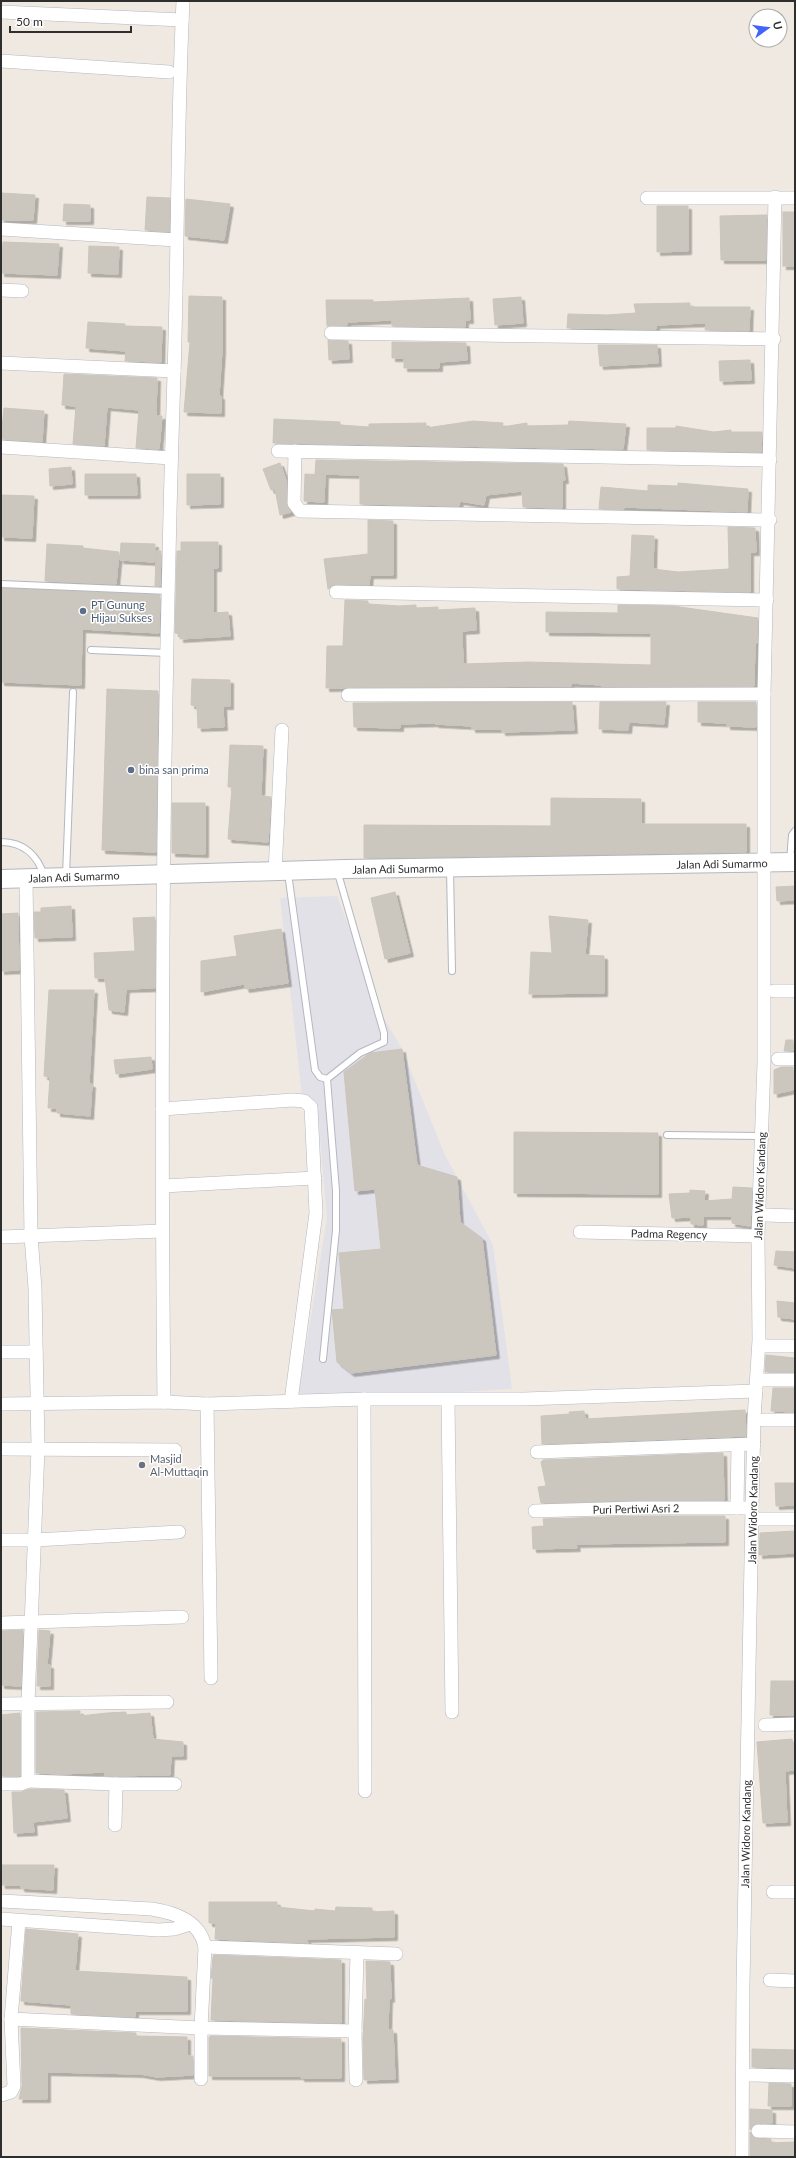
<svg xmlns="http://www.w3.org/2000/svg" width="796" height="2158" viewBox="0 0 796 2158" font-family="Lato,sans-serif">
<defs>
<filter id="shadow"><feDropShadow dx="3.5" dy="3.5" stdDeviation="0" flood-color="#0004"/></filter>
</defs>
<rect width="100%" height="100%" fill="#efe9e1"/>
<path fill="#e3e1e8" d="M337 896 382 1015 402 1049 444 1153 493 1245 512 1389 297 1402 327 1218 317 1104 303 1105 280 898Z"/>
<g fill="#cbc7bf" stroke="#cbc5ba" filter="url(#shadow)">
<path d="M1 193 35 195 33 220H1Z"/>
<path d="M147 197 170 198 169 232 145 230Z"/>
<path d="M186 199 230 204 224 240 185 236Z"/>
<path d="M64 204 90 205V221H63Z"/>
<path d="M657 206H688V251L657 252Z"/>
<rect x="783" y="212" width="12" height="54"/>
<path d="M767 215 766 260H721L720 216Z"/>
<path d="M3 242 59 244 57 275 1 273Z"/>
<path d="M89 246 119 247 118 274 88 273Z"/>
<path d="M189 296 222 297V350L219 396H221V413L184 412 190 342H188Z"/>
<path d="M521 297 523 323 495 325 493 299Z"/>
<path d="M469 298 470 320H465V327L392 326V320L347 322V325L327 326 326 300H373V302Z"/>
<path d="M690 303V307H750L749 331 705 330 706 323 656 325V329L567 328 568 314 607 315 636 313 634 304Z"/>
<path d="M88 322 125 324V326L162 327 161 362 125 361 126 351 86 348Z"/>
<path d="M328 340 348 341 349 359 329 360Z"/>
<path d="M392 342 466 343 467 360 439 362V368H404V358H392Z"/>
<path d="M598 345H657L658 363 600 366Z"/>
<path d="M750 360 751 380 720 381 719 361Z"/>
<path d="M64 374 157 378 156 416H162L159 449 136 448 139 410 107 407 104 446 73 444 76 406 62 405Z"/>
<path d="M4 408 44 411 42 442 1 439Z"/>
<path d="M274 419 340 422V425L369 427V424L426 423V428L473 421 503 423 502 427 527 423V426L568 425 569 421 626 424 623 449 273 443Z"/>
<path d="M676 426 714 432 731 430V432H762L761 452 647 450V428H676Z"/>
<path d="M316 460 563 464 565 480H562V508L523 507 522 491 486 495 484 505 460 501 459 506 360 504V475L315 474Z"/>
<path d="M280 463 286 480V503L291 512 280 515 275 489 271 490 263 469Z"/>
<path d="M71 467 72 484 50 486 49 469Z"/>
<path d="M85 474H136L137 495H85Z"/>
<path d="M187 474H220V504L187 505Z"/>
<path d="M305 474 325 475 324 502 304 501Z"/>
<path d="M678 483 748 489 747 512 624 507V509H599L601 487 648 491V485L678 486Z"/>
<path d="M1 495 34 496 32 538 1 537Z"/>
<path d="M368 520 393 521V575H370L369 585 336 584 328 589 324 559 368 554Z"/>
<path d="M728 527 755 528 756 552H750V592L617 589V577L630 576 632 535 654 536 653 569 678 572 729 569Z"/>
<path d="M181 542H218V568H213V613L228 612 230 636 180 639V634L175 633 177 551H181Z"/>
<path d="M121 543 155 544 154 562 120 560Z"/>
<path d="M47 544 83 546V548L119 552 116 584 45 581Z"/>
<path d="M156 551H161L160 586H155Z"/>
<path d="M1 588 160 595 159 633 82 629 81 685 1 682Z"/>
<path d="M345 600 368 601V604L399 606 416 605V608L438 607V610L475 608 476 630 462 631 463 664 528 662 651 665V633L546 632V612L618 613V605L673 606 758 618 757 643H755L754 686H601V685L571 683V686L326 688 327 646H343Z"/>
<path d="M192 679 230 680V706H223L224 727 198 728 197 706 191 705Z"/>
<path d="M107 689 158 691 156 852 102 850Z"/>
<path d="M572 702 574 730 502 732V729H472V726L435 724 436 723 400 724V728L354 727 353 703Z"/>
<path d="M600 702H666L664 724 629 722 628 730 599 729Z"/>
<path d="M698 702H756V727L727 726V723L698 722Z"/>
<path d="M230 745 263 746 261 796 271 797 268 842 228 839 232 787H228Z"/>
<path d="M551 798 641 799V824H746V852L364 858V825L551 826Z"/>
<path d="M172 803H205V854L172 853Z"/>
<path d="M795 886V900L777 901 776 887Z"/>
<path d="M395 892 410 953 385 959 371 898Z"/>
<path d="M71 906 72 937 35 938 34 912H41V908Z"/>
<path d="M18 913 19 970 1 971V914Z"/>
<path d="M549 916 588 920 585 955 604 956V993L529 994 531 952 552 953Z"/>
<path d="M155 917V988L126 989 124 1012 109 1010 105 978H95L94 953 135 951 133 918Z"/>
<path d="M281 929 288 983 246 989 244 984 201 992V961L237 956 234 936Z"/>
<path d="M49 990H94L89 1084H92L90 1116 57 1113V1108H48L50 1077 44 1076Z"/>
<path d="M786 1040H793V1051H784Z"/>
<path d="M402 1049 417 1165 457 1177 460 1222 482 1238 496 1355 351 1373 337 1362 332 1310 344 1309 339 1253 381 1249 375 1189 355 1191 344 1072 370 1053Z"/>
<path d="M151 1057 152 1069 116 1074 114 1060Z"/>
<path d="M781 1067H793V1090L774 1094V1070Z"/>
<path d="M514 1132 658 1133V1194L514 1193Z"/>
<path d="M733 1187 752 1188 750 1226 732 1223V1216H703V1225L691 1224V1217L672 1218 669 1194 690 1193V1190L705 1191 704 1201 732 1199Z"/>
<path d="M776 1251 795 1252V1268L774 1265Z"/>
<path d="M777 1301 795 1303V1319L778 1317Z"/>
<path d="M766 1355 795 1358V1372H765Z"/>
<path d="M773 1388H795V1412L771 1411Z"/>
<path d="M745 1410 746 1436 542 1444 541 1416 570 1414 569 1412 584 1411 585 1419Z"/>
<path d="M723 1453 724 1500 541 1503 538 1487 546 1486 541 1462 543 1460Z"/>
<path d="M775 1483H795V1505L776 1506Z"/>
<path d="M637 1516H725V1542L576 1544 577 1548 533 1549 532 1527 544 1526 543 1519Z"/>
<path d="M795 1531V1553L759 1555 760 1533Z"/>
<path d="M23 1630 21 1686 1 1685V1631Z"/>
<path d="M39 1630 50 1631 47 1665H50V1686H37Z"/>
<path d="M771 1681H795V1715H770Z"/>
<path d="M80 1711V1716L107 1713 126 1712V1715L150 1713 153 1739 183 1742V1756H171L170 1775 105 1776V1772L62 1774 36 1773V1712Z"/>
<path d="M20 1713V1776H1V1715Z"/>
<path d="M792 1739 793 1744H795V1770L785 1771 787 1822 763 1823 757 1742Z"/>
<path d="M30 1789 64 1790 67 1818 33 1822 34 1832 14 1833 12 1792H21Z"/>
<path d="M1 1865H54L53 1890 21 1888V1885H2Z"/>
<path d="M209 1902H277V1907L315 1911V1909L335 1911 336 1907 372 1908V1912L394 1911V1937L307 1939V1942L309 1943 215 1939 216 1923H209Z"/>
<path d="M26 1929 78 1934 75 1971 187 1977V2011H135V2017L71 2014V2005L21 2001Z"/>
<path d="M214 1955 341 1960V2023L211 2020 213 1978H211L213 1957Z"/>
<path d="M366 1961 390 1962 391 1999 389 1998 388 2030H393L395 2079 364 2080 363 2039 365 1999 367 2000Z"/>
<path d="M21 2028 136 2033V2036L187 2037V2056H193V2075L157 2077 140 2074 47 2072V2099H19L22 2086Z"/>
<path d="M211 2036 341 2039V2078H301V2076H209V2037Z"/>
<path d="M752 2049 795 2050V2068L752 2067Z"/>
<path d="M769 2083 791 2084V2106H768Z"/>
<path d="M750 2109 772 2110V2123L755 2124 750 2130Z"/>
<path d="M750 2132 754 2138 771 2139V2143L795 2142V2157H750Z"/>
</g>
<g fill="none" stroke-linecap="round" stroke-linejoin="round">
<defs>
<g id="service">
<path d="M1 584 169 591"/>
<path d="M91 650 168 653"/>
<path d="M1 842C24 842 38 856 44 876"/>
<path d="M790 861 792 835 795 831"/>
<path d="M450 869 452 971"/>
<path d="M288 873 315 1070 320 1077 327 1079 336 1191V1230L323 1359"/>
<path d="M66 876 73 692"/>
<path d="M327 1079 360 1053 384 1042V1033L337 870"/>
<path d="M667 1135 761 1136"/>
</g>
<g id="minor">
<path d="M1 12 182 20"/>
<path d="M1 61 169 72"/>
<path d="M647 198H795"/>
<path d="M1 229 176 240"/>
<path d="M1 290 22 291"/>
<path d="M331 333 774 339"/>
<path d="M1 363 174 371"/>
<path d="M1 447 171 458"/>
<path d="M278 451 770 460"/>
<path d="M295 451 294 503 300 511 770 520"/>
<path d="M336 592 767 600"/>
<path d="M348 695 764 694"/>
<path d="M275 872 282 730"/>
<path d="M774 991H795"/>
<path d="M778 1059H795"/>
<path d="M162 1109 293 1100 304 1101 311 1107 316 1213 291 1401"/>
<path d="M163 1186 315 1178"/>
<path d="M765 1215 795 1216"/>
<path d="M580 1232 758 1236"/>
<path d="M1 1237 162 1231"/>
<path d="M764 1346H795"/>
<path d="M1 1352H36"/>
<path d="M757 1380H795"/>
<path d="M364 1399 365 1791"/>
<path d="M448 1400 452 1712"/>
<path d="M164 1402C160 1060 163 717 174 374 178 250 177 125 183 1"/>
<path d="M1 1404 164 1402 207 1404 364 1399H524L756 1391"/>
<path d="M207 1404 211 1678"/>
<path d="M763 1420H795"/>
<path d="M1 1449 175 1450"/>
<path d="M537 1452 754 1444"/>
<path d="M737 1508 738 1445"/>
<path d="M535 1511 637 1508H752"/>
<path d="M757 1519H795"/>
<path d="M1 1540H35L179 1532"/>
<path d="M1 1623 182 1617"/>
<path d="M1 1704 167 1702"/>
<path d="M765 1725 795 1724"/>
<path d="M28 1781 116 1784H175"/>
<path d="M1 1784H21L28 1781V1704L38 1448 35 1288 31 1236 26 878"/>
<path d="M115 1825 116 1784"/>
<path d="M773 1892H795"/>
<path d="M1 1901 152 1909C176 1913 200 1921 205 1947L201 2028V2079"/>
<path d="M1 1919 158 1930 174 1929 190 1924"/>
<path d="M205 1947 396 1954"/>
<path d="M770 1980 795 1981"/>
<path d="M11 2019 201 2028 355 2031"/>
<path d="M749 2075 795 2076"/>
<path d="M356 2080 355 2031 357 1953"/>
<path d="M1 2095 11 2092 14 2086 11 2019 19 1921"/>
<path d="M758 2131 795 2132"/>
<path d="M742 2157 743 1985 752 1508 754 1419 759 1340 758 1236 764 1062V694L775 197"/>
</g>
<path id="secondary" d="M1 879 345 869 795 862"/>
</defs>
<use href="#service" stroke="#b4b7c1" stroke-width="8"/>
<use href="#minor" stroke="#b4b7c1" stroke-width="14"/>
<use href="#secondary" stroke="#b4b7c1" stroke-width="20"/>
<use href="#service" stroke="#fff" stroke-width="6"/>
<use href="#minor" stroke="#fff" stroke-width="13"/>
<use href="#secondary" stroke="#fff" stroke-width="18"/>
</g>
<g fill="#5c6f8a" stroke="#fff" stroke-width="1.5">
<circle cx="83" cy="611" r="4"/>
<circle cx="131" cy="770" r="4"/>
</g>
<circle fill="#6b7280" stroke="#fff" stroke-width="1.5" cx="142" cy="1465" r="4"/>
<g text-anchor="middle" stroke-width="3" stroke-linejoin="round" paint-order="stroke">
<g font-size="11" fill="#4e5e75" stroke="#fff" text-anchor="start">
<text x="91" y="609">PT Gunung<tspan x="91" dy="13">Hijau Sukses</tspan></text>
<text x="139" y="774">bina san prima</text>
</g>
<g font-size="11" fill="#2e2e2e" stroke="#fff">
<text transform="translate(722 864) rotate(-1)" y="4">Jalan Adi Sumarmo</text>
<text transform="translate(398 869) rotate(-1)" y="4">Jalan Adi Sumarmo</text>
<text transform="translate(74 877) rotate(-2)" y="4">Jalan Adi Sumarmo</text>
<text transform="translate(760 1186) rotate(-88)" y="4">Jalan Widoro Kandang</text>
<text transform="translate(669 1234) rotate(1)" y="4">Padma Regency</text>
<text transform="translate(636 1509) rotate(-1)" y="4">Puri Pertiwi Asri 2</text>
<text transform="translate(753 1510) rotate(-89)" y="4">Jalan Widoro Kandang</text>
<text transform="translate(746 1834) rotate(-89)" y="4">Jalan Widoro Kandang</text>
</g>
<g font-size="11" fill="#5b616d" stroke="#fff" text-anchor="start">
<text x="150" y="1463">Masjid<tspan x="150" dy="13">Al-Muttaqin</tspan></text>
</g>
</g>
<rect width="796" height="2158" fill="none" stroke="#2e2e2e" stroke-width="4"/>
<g transform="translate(768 28) rotate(76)"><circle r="19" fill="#ffffff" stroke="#ababab"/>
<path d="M0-3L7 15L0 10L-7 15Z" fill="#4264fb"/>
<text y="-6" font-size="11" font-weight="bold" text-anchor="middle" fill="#2e2e2e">U</text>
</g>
<path d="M10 26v6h121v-6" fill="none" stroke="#2e2e2e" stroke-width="2"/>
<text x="16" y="26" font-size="12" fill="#2e2e2e" stroke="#ffffff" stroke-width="3" paint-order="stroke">50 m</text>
</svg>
